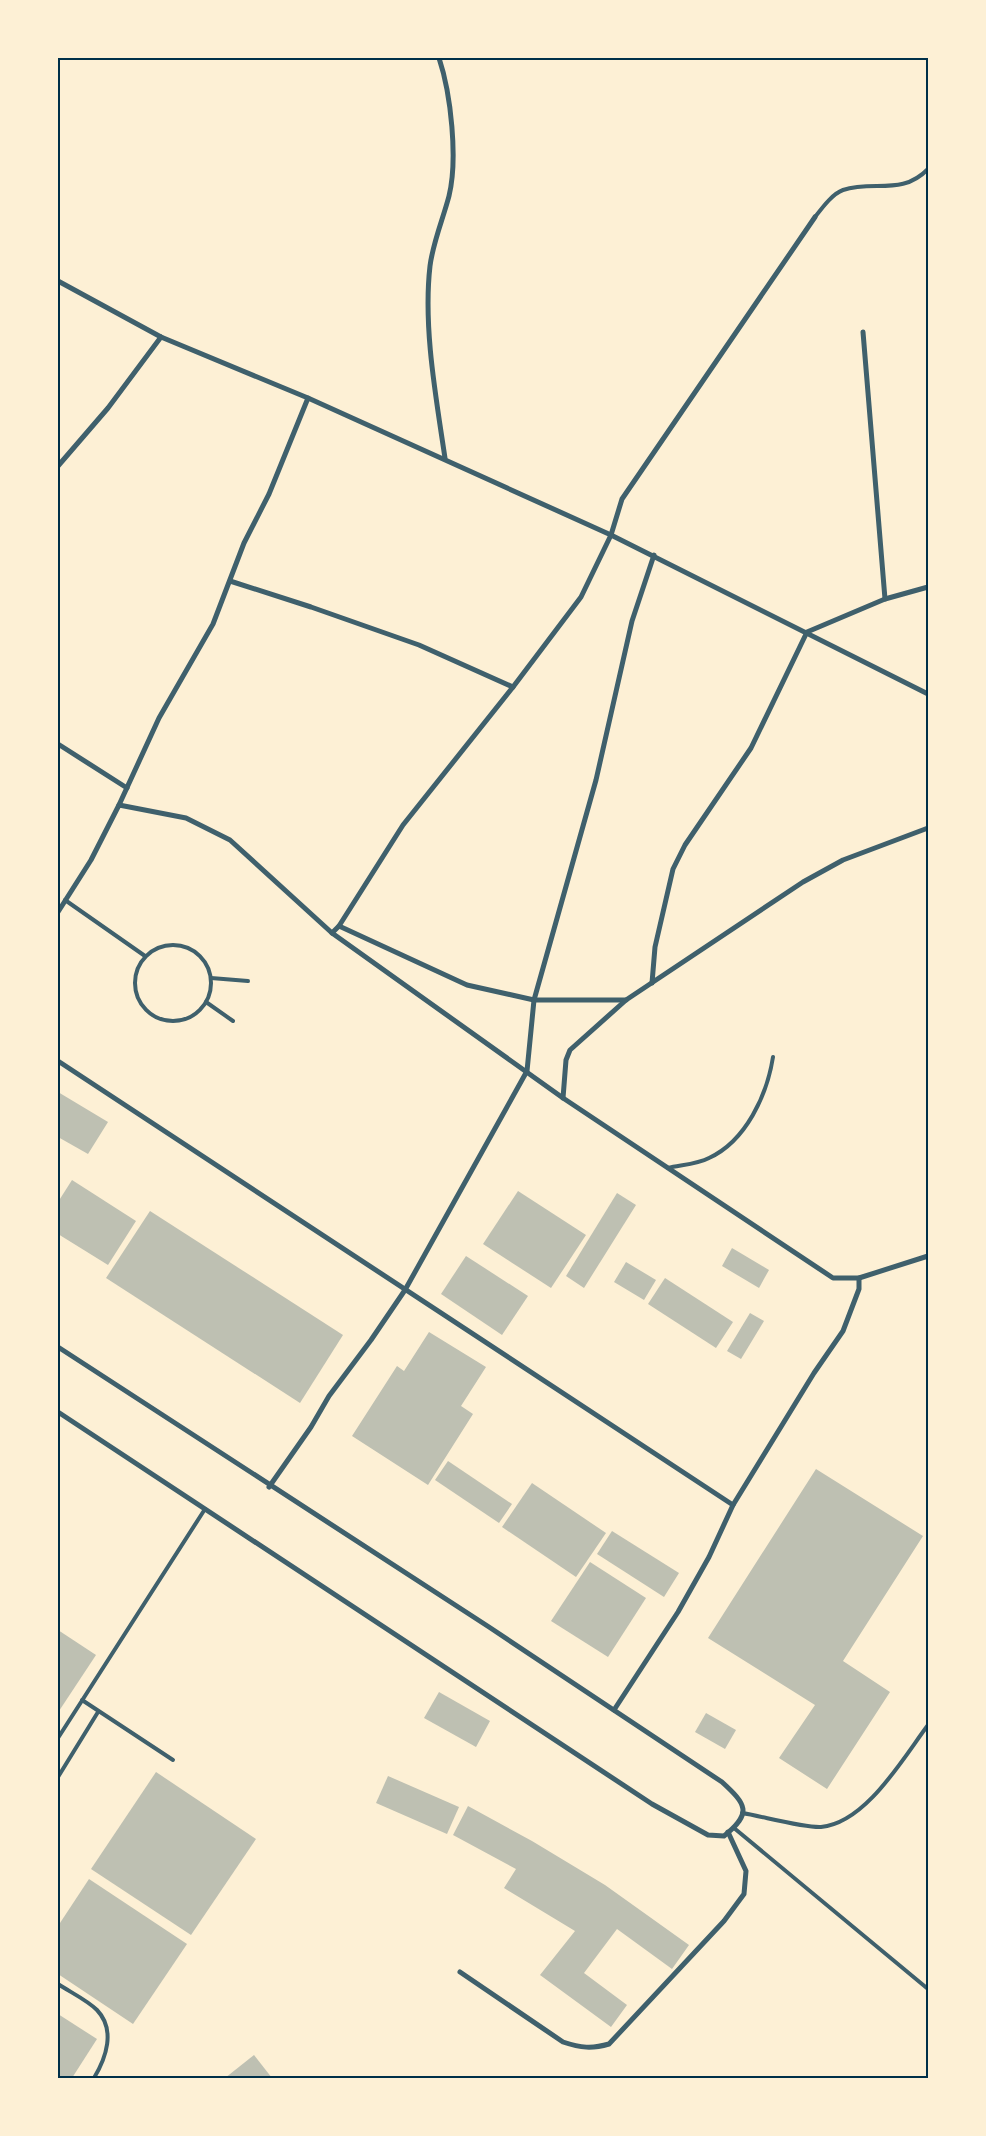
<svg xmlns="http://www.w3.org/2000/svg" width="986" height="2136" viewBox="0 0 986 2136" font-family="'Golos Text',sans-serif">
<rect width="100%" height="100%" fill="#fdf0d5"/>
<g fill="#bec0b2">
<path d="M58 1092 108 1122 88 1154 58 1137Z"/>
<path d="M72 1180 136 1221 108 1265 58 1234V1202Z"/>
<path d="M518 1191 586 1235 551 1288 483 1244Z"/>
<path d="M617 1193 636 1205 584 1288 566 1276Z"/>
<path d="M150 1211 343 1335 300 1403 106 1278Z"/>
<path d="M732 1248 769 1270 759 1288 722 1266Z"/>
<path d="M466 1256 528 1296 502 1335 441 1294Z"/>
<path d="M626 1262 656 1280 644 1300 614 1282Z"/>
<path d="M665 1278 733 1322 716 1348 648 1304Z"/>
<path d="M750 1313 764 1321 741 1359 727 1351Z"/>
<path d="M429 1332 486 1367 461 1406 473 1414 428 1485 352 1436 397 1366 404 1371Z"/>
<path d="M448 1461 512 1504 499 1523 435 1480Z"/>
<path d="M816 1469 923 1536 843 1661 890 1692 827 1789 779 1758 815 1705 708 1638Z"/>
<path d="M532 1483 606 1533 576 1577 502 1527Z"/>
<path d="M612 1531 679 1573 664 1597 597 1554Z"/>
<path d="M590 1562 646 1598 608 1657 551 1621Z"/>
<path d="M58 1630 96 1655 59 1711 58 1710Z"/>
<path d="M439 1692 490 1721 476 1747 424 1718Z"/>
<path d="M706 1713 736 1730 725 1749 695 1732Z"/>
<path d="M156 1772 256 1839 191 1935 91 1869Z"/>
<path d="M388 1776 459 1807 447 1834 376 1803Z"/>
<path d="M468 1806 532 1841 605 1885 689 1945 672 1969 617 1929 584 1973 627 2005 611 2027 540 1975 575 1931 504 1888 516 1869 453 1835Z"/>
<path d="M89 1879 187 1944 133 2024 58 1974V1926Z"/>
<path d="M58 2014 97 2039 72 2078H58Z"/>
<path d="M254 2055 272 2078H225Z"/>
</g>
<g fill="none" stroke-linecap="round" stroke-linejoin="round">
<g stroke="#3f606c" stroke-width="4">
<path d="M815 217C822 208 832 194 843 190 874 180 902 196 928 169"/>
<path d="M65 900 145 956"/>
<circle cx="173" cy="983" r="38"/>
<path d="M211 978 248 981"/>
<path d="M206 1002 233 1021"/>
<path d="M668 1168C681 1165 698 1164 709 1158 746 1141 767 1095 773 1057"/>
<path d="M82 1700 173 1760"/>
<path d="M58 1738 205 1509"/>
<path d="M58 1777 98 1712"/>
<path d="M742 1813C761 1816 804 1828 821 1827 866 1823 903 1758 928 1725"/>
<path d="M734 1828 928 1989"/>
<path d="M58 1984C70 1992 87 2000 97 2010 116 2030 106 2058 94 2078"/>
</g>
<g stroke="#3f606c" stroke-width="5">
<path d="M439 58C451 94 458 159 449 196 443 219 433 242 430 266 423 327 436 397 445 458"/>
<path d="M58 281 161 337 308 398 611 535 928 694"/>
<path d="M863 332 885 599"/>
<path d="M58 466 108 408 161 337"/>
<path d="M230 581 311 607 419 645 513 687"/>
<path d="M58 744 127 788"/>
<path d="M119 805 159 718 213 624 244 543 269 494 308 398"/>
<path d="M58 912 91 860 119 805 186 818 230 840 332 933 563 1098 833 1278H859L928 1256"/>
<path d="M339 926 467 985 534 1000 596 780 632 621 654 555"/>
<path d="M332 933 339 926 403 825 513 687 581 597 611 535 622 499 815 217"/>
<path d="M652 983 655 947 673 869 685 845 751 748 807 632 885 599 928 587"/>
<path d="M58 1061 733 1505"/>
<path d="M563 1098 566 1060 570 1050 626 1000 803 882 843 860 928 828"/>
<path d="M58 1347 489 1627 722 1782C746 1804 753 1813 724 1836L708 1835 652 1804 58 1412"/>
<path d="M269 1487 311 1427 329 1396 371 1340 405 1290 527 1071 534 1000H626"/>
<path d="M614 1710 678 1612 709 1557 733 1505 814 1373 843 1331 859 1289V1278"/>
<path d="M460 1972 563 2042C581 2048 592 2049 609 2044L724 1921 744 1894 746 1871 728 1832"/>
</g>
</g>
<rect width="986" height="2136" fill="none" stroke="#fdf0d5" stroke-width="118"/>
<rect x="59" y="59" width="868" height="2018" fill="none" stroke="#003049" stroke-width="2"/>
</svg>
